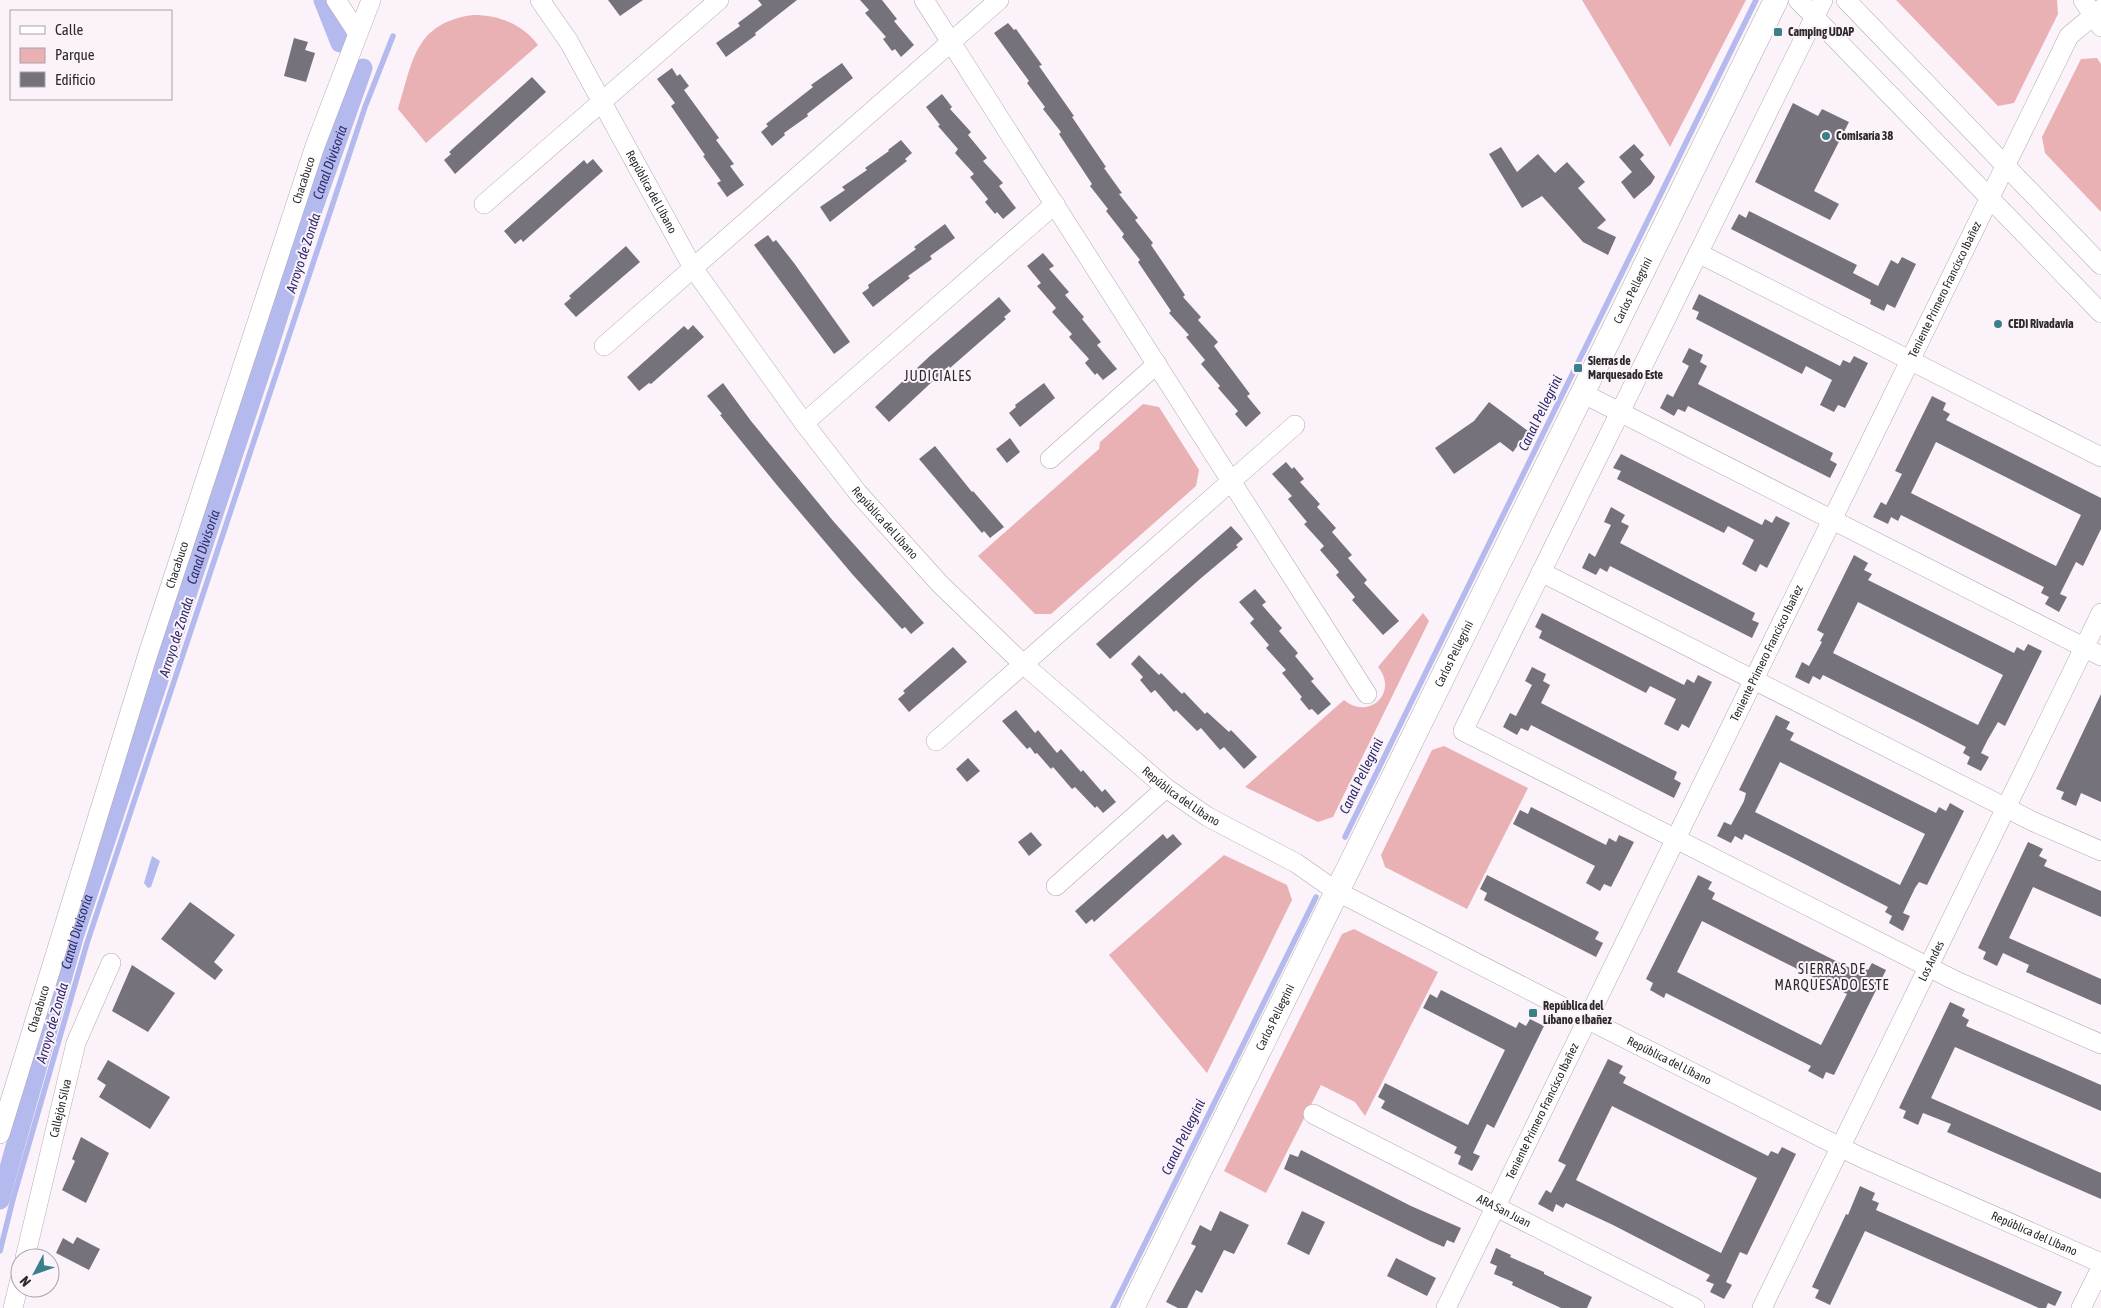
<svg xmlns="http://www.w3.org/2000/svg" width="2101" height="1308" viewBox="0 0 2101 1308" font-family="'Asap Condensed',sans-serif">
<rect width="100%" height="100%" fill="#fbf2fa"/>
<g fill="#e9b1b3">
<path d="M1582 0H1746L1670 147Z"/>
<path d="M1896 0H2057L2058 14 2014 103 1998 106Z"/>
<path d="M473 15C499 15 522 24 538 45L426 143 398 109C413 62 414 23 473 15Z"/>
<path d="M2097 58 2101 64V212L2045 153 2042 137 2081 59Z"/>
<path d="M1143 404 1159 407 1199 470 1196 486 1051 614H1035L978 556 1099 449 1100 442Z"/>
<path d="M1423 613 1429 621 1333 817 1318 822 1245 787 1344 700C1369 721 1399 692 1378 667Z"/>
<path d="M1444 746 1528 788 1467 909 1385 867 1381 855 1432 750Z"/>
<path d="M1224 855 1287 885 1292 900 1207 1073 1109 955Z"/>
<path d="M1354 929 1438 972 1365 1116 1355 1102 1321 1085 1266 1193 1224 1171 1342 934Z"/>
</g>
<path fill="#b4b9ee" d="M152 856 160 861 151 887 148 888 144 883Z"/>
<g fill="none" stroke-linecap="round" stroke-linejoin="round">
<g stroke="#b4b9ee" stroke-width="5.5">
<path d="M1345 837 1756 0"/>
<path d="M0 1251 13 1199 87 943 365 107 393 36"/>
<path d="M1113 1308 1316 897"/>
</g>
<g stroke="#b4b9ee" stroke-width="19">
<path d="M323 0 340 43"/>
<path id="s1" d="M0 1200 75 934 266 356 305 232 363 68"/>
</g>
</g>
<g fill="#76727b" fill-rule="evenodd">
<path d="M608 0H643L620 16Z"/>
<path d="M758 0H797L755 33 756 35 726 57 716 43 740 26 738 23 762 5Z"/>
<path d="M860 0H882L897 19 894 21 914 45 901 57 895 49 892 51 883 39 886 37 865 13 869 10Z"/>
<path d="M1008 23 1014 30 1016 29 1042 65 1039 66 1074 116 1072 117 1106 167 1104 168 1122 193 1119 194 1138 218 1135 220 1153 243 1151 245 1185 295 1183 297 1201 317 1198 320 1218 342 1214 346 1250 394 1247 396 1261 413 1246 427 1235 414 1238 411 1218 388 1220 386 1201 364 1205 360 1186 337 1189 335 1169 313 1171 311 1138 262 1140 260 1122 237 1124 234 1106 211 1108 209 1090 186 1092 184 1059 134 1061 132 1043 109 1045 107 1027 83 1029 81 994 33Z"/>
<path d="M294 38 308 42 305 50 315 53 306 82 284 76Z"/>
<path d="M842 63 853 78 807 114 808 116 784 133 785 135 772 146 761 132 768 126 766 124 813 87 811 85Z"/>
<path d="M672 68 677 76 680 74 689 86 684 90 719 138 716 140 734 164 730 166 744 185 727 197 717 183 721 181 703 156 705 155 671 106 675 103 657 79Z"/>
<path d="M532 77 546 92 455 174 444 160 451 154 449 152Z"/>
<path d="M942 94 952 107 950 109 971 132 968 135 987 158 983 161 1003 183 999 186 1016 208 1003 219 997 212 995 214 985 202 988 199 970 177 974 174 955 153 958 149 938 126 940 125 926 107Z"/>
<path d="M1793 103 1818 116 1822 109 1849 122 1814 191 1839 204 1830 220 1755 182Z"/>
<path d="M901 140 912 153 905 159 907 161 830 222 820 207 845 190 842 187 867 170 865 168 889 151 888 150Z"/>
<path d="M1634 144 1644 155 1640 159 1655 177 1651 184 1634 199 1621 182 1632 172 1619 157Z"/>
<path d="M1501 147 1517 172 1538 154 1555 173 1567 162 1585 182 1578 188 1606 220 1597 228 1616 237 1608 255 1583 242 1542 196 1522 208 1489 154Z"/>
<path d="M593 159 603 171 523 242 521 239 515 244 504 231 584 160 587 164Z"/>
<path d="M1749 211 1857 265 1853 273 1878 286 1891 260 1898 264 1902 257 1916 264 1895 308 1887 304 1884 311 1870 304 1871 300 1731 229 1739 214 1746 218Z"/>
<path d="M945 224 955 238 930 256 932 259 908 276 910 278 873 307 862 293 869 288 868 285 916 249 914 247Z"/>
<path d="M768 235 773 242 776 240 794 263 850 342 834 354 754 245Z"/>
<path d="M626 246 640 262 576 317 564 304 571 298 569 296Z"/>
<path d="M1043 253 1054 266 1049 269 1069 292 1065 295 1084 317 1082 319 1101 342 1097 345 1117 369 1103 380 1097 373 1095 375 1085 363 1089 359 1069 337 1072 334 1052 312 1056 308 1037 286 1041 283 1027 266Z"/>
<path d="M1699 294 1840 366 1843 360 1850 363 1854 356 1868 363 1845 408 1838 405 1834 412 1820 405 1832 380 1806 366 1802 374 1696 319 1699 312 1692 309Z"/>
<path d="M999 297 1011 311 1004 317 1006 319 950 368 949 366 889 422 875 407 931 355Z"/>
<path d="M693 325 704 337 651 384 649 383 639 391 627 377 684 326 688 330Z"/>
<path d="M1689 348 1703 355 1700 362 1707 366 1698 384 1833 453 1830 460 1837 464 1830 478 1688 406 1685 412 1678 409 1674 416 1660 408 1667 394 1673 397 1689 366 1682 362Z"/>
<path d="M723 383 751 421 834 522 924 623 911 634 905 627 902 629 853 575 776 484 720 415 722 414 707 396Z"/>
<path d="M1044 383 1055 398 1020 427 1009 413 1016 407 1015 405Z"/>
<path d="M1932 396 1946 403 1943 410 1950 414 1946 420 2101 498V529L2083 566 2076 562 2060 594 2067 597 2059 612 2045 604 2049 597 2041 593 2044 587 1901 515 1898 521 1891 517 1888 524 1873 517 1881 502 1886 505 1902 474 1895 471ZM1936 442 2081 515 2056 566 1911 493Z"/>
<path d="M1489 402 1528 431 1513 452 1500 442 1454 474 1435 448 1474 421Z"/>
<path d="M1010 438 1020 452 1007 463 996 449Z"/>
<path d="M935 446 972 492 973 491 1004 527 990 538 984 531 982 533 919 459Z"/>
<path d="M1621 454 1762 525 1765 519 1772 523 1776 516 1790 523 1767 568 1760 564 1756 572 1742 564 1754 540 1728 526 1724 533 1617 479 1621 471 1613 468Z"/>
<path d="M1286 462 1292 469 1294 467 1304 479 1300 482 1320 504 1317 507 1336 528 1332 532 1352 555 1348 558 1367 580 1364 583 1399 621 1383 635 1352 600 1355 597 1336 575 1339 572 1320 550 1324 546 1304 524 1307 522 1288 499 1292 496 1272 474Z"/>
<path d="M1611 507 1625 515 1621 522 1629 526 1620 543 1755 613 1752 620 1759 623 1752 638 1610 566 1607 572 1600 568 1596 575 1582 568 1589 553 1595 557 1611 525 1604 522Z"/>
<path d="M1231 526 1243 539 1236 545 1238 547 1200 579 1110 659 1096 644Z"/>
<path d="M1854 555 1868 563 1864 570 1872 574 1868 580 2014 653 2017 647 2024 651 2028 644 2042 651 2005 726 1998 722 1987 741 1981 753 1989 757 1981 771 1967 764 1970 757 1963 753 1966 747 1918 722 1823 675 1820 680 1813 676 1809 684 1795 677 1802 662 1809 666 1822 642 1820 641 1824 634 1817 630ZM1858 602 2003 675 1978 725 1833 653Z"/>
<path d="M1255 589 1266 602 1262 605 1282 628 1279 631 1298 653 1295 656 1314 679 1311 681 1331 704 1318 715 1312 709 1309 710 1300 699 1302 697 1282 673 1286 670 1266 648 1269 645 1250 623 1254 619 1239 602Z"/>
<path d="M1542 613 1684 685 1687 679 1694 683 1698 675 1712 682 1689 728 1682 724 1678 731 1664 724 1676 699 1650 686 1646 693 1539 638 1542 631 1535 627Z"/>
<path d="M953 647 967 662 909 712 898 699 905 693 903 691Z"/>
<path d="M1139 655 1159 675 1161 673 1182 694 1184 692 1205 714 1207 712 1229 732 1231 730 1257 757 1244 769 1224 747 1220 750 1201 728 1197 731 1176 710 1174 712 1155 690 1151 693 1140 680 1143 677 1131 664Z"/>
<path d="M1532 667 1546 674 1543 681 1550 685 1541 703 1677 772 1674 779 1681 783 1674 798 1531 725 1528 731 1521 728 1517 735 1503 727 1510 713 1516 716 1532 685 1525 681Z"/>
<path d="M2101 694V802L2081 793 2076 806 2061 799 2064 792 2056 789Z"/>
<path d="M1016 710 1035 733 1038 730 1057 753 1061 749 1081 772 1083 770 1102 792 1105 789 1116 802 1103 813 1097 806 1095 808 1075 787 1072 789 1053 767 1051 769 1037 753 1035 754 1030 747 1027 749 1002 721Z"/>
<path d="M1776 715 1790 722 1786 729 1794 733 1790 740 1936 813 1939 807 1946 811 1950 803 1964 811 1927 885 1919 882 1915 888 1903 913 1910 916 1903 931 1889 923 1892 916 1885 912 1888 907 1791 857 1745 834 1742 840 1735 836 1731 843 1717 836 1724 822 1731 825 1744 801 1746 793 1739 790ZM1780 762 1925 834 1900 885 1755 812Z"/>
<path d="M968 758 980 771 967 782 956 769Z"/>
<path d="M1531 807 1606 845 1609 838 1616 842 1619 835 1634 842 1611 887 1604 884 1600 891 1586 883 1595 866 1513 824 1520 810 1528 814Z"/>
<path d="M1031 832 1042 845 1029 856 1018 842Z"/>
<path d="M1163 834 1167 839 1173 834 1182 844 1094 922 1092 919 1086 924 1075 911Z"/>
<path d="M2028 842 2043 849 2039 856 2047 860 2044 866 2101 891V917L2033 887 2009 938 2101 979V1005L2026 972 2029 965 2003 953 1997 966 1983 959 1986 952 1978 948Z"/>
<path d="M1487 875 1599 932 1595 939 1603 943 1596 957 1484 900 1487 893 1480 889Z"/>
<path d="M1698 875 1712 882 1708 889 1715 893 1712 899 1858 972 1861 967 1868 970 1872 963 1886 970 1834 1075 1826 1072 1823 1079 1808 1071 1811 1066 1666 993 1664 998 1650 990 1653 983 1646 979ZM1702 921 1847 994 1821 1045 1677 972Z"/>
<path d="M190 902 235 935 214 962 223 970 215 980 161 939Z"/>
<path d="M132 965 175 993 148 1032 112 1011Z"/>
<path d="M1441 990 1516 1028 1519 1022 1526 1026 1530 1019 1544 1026 1494 1128 1487 1124 1473 1153 1480 1156 1472 1171 1458 1164 1461 1156 1454 1153 1457 1147 1381 1108 1385 1101 1378 1097 1385 1083 1468 1125 1505 1050 1423 1008 1430 994 1437 998Z"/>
<path d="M1950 1002 1965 1009 1962 1016 1969 1020 1966 1026 2101 1085V1111L1955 1047 1931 1098 2101 1173V1199L1947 1132 1951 1124 1923 1113 1918 1125 1903 1118 1906 1111 1899 1108Z"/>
<path d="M1608 1059 1623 1066 1619 1073 1626 1077 1623 1083 1684 1114 1768 1156 1771 1151 1778 1154 1782 1147 1796 1154 1747 1255 1740 1252 1726 1282 1732 1285 1724 1299 1710 1292 1714 1284 1706 1281 1710 1275 1613 1225 1566 1203 1563 1208 1556 1204 1553 1212 1538 1204 1546 1190 1551 1193 1566 1165 1558 1161ZM1612 1106 1757 1178 1721 1253 1576 1180Z"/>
<path d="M108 1060 170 1097 150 1129 99 1097 106 1085 97 1079Z"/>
<path d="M81 1137 109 1153 86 1203 62 1190 75 1161 72 1159Z"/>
<path d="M1301 1150 1411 1206 1461 1228 1454 1243 1447 1240 1444 1247 1430 1241 1284 1169 1290 1154 1298 1157Z"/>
<path d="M1860 1186 1875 1193 1872 1200 1879 1203 1876 1210 2062 1292 2055 1306 2048 1303 2046 1308H2039L1865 1231 1830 1305 1815 1298 1819 1290 1812 1287 1846 1214 1848 1215Z"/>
<path d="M1220 1211 1249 1225 1234 1254 1224 1250 1202 1293 1196 1290 1187 1308H1178L1166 1302 1196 1246 1191 1244 1200 1225 1211 1231Z"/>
<path d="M1302 1211 1325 1222 1309 1255 1287 1244Z"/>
<path d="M77 1237 100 1249 89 1270 56 1253 63 1238 73 1244Z"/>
<path d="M1496 1248 1511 1255 1510 1257 1544 1272V1274L1592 1297 1587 1308H1561L1512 1285 1513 1282 1494 1274 1497 1266 1490 1263Z"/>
<path d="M1396 1258 1436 1278 1427 1296 1387 1276Z"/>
</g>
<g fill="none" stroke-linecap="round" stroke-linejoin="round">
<defs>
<g id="minor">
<path d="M336 0 357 32"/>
<path id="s2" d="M540 0 569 42 693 268 804 423 858 493 940 584 1023 664 1166 788 1208 817 1296 863 1336 891 1541 996 1860 1157 2101 1263"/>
<path d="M924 0 1367 694"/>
<path d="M1798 0 2101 313"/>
<path d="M1823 0 1463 731 1956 981 2101 1044"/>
<path d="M1846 0 2101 265"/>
<path d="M2083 0 2101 27"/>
<path d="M484 204 719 0"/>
<path d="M1698 253 2101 457"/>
<path d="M604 346 999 0"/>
<path d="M1582 393 2101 656"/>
<path d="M804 423 1055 204"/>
<path d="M1050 459 1157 364"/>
<path d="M1541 572 2034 822 2101 851"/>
<path d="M936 741 1295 425"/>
<path d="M1056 886 1166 788"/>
<path id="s3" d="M1313 1114 1695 1308"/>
<path id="s4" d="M0 1134 147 657 315 146 371 0"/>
<path id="s5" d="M25 1258 76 1043 111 963"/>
<path d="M13 1308 20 1279"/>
<path id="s6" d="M1446 1308 2069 36 2101 9"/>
<path id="s7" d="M1762 1308 2101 613"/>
<path d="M2081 1308 2101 1268"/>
</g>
<g id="major">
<path id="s8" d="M1132 1308 1776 0"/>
</g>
</defs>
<use href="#minor" stroke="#b2aab1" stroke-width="20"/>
<use href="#major" stroke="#b2aab1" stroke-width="25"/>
<use href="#minor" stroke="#fff" stroke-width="19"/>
<use href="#major" stroke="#fff" stroke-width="24"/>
</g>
<g fill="#39808a" stroke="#fbf2fa" stroke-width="2">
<rect x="1773" y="27" width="10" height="10" rx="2.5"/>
<circle cx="1826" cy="136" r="5"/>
<circle cx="1998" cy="324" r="5"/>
<rect x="1573" y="363" width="10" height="10" rx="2.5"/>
<rect x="1528" y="1008" width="10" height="10" rx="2.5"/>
</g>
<g text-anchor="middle" stroke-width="4" stroke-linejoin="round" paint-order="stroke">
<g font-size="12" font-weight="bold" fill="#2c292c" stroke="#fbf2fa" text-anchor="start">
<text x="1788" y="36">Camping UDAP</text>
<text x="1836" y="140">Comisaría 38</text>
<text x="2008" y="328">CEDI Rivadavia</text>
<text x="1588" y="365">Sierras de<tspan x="1588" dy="14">Marquesado Este</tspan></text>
<text x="1543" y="1010">República del<tspan x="1543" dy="14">Líbano e Ibañez</tspan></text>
</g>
<g font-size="12" fill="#2c292c" stroke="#fbf2fa">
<text dy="4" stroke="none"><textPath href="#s4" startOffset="1001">Chacabuco</textPath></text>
<text dy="4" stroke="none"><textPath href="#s2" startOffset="222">República del Líbano</textPath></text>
<text dy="4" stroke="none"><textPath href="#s6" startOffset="1134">Teniente Primero Francisco Ibañez</textPath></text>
<text dy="4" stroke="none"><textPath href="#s8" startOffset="1134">Carlos Pellegrini</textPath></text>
<text dy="4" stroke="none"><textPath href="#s2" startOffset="628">República del Líbano</textPath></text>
<text dy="4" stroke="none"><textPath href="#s4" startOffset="596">Chacabuco</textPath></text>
<text dy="4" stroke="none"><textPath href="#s6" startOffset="729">Teniente Primero Francisco Ibañez</textPath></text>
<text dy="4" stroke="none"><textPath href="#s8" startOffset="729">Carlos Pellegrini</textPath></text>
<text dy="4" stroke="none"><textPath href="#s2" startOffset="1032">República del Líbano</textPath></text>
<text dy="4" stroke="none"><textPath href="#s7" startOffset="386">Los Andes</textPath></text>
<text dy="4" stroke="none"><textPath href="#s4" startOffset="131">Chacabuco</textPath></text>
<text dy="4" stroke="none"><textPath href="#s8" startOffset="324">Carlos Pellegrini</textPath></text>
<text dy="4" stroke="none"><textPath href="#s2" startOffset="1588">República del Líbano</textPath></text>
<text dy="4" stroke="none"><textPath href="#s5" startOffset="154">Callejón Silva</textPath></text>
<text dy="4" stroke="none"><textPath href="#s6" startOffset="219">Teniente Primero Francisco Ibañez</textPath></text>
<text dy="4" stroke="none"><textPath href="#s3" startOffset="214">ARA San Juan</textPath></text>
<text dy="4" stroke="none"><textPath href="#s2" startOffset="1992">República del Líbano</textPath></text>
</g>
<g font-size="14" font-style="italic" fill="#2d2b69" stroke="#fbf2fa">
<text dy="5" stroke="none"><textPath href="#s1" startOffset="1089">Canal Divisoria</textPath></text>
<text transform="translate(303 253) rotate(-72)" y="5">Arroyo de Zonda</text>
<text transform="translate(1540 413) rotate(-64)" y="5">Canal Pellegrini</text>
<text dy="5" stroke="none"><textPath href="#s1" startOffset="684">Canal Divisoria</textPath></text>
<text transform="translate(176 637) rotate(-72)" y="5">Arroyo de Zonda</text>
<text transform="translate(1361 776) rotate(-64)" y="5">Canal Pellegrini</text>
<text dy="5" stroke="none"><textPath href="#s1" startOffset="279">Canal Divisoria</textPath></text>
<text transform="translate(52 1023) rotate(-74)" y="5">Arroyo de Zonda</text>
<text transform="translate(1183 1137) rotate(-64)" y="5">Canal Pellegrini</text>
</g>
<g font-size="14" letter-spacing="1" fill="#2c292c" stroke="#fbf2fa">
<text x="938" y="381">JUDICIALES</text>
<text x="1832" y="974">SIERRAS DE<tspan x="1832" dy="16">MARQUESADO ESTE</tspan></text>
</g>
</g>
<rect x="10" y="10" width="162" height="90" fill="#fbf2fa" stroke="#a8a2a8"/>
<rect x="20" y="26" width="25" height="8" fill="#ffffff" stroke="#a8a2a8"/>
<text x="55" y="35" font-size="15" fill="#2c292c">Calle</text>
<rect x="20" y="48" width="25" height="15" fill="#e9b1b3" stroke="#a8a2a8"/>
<text x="55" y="60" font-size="15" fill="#2c292c">Parque</text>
<rect x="20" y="72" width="25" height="15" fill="#76727b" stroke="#a8a2a8"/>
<text x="55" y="85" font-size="15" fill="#2c292c">Edificio</text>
<g transform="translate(35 1273) rotate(229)"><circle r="24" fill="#fbf2fa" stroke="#a8a2a8"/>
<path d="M0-4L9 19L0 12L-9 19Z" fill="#39808a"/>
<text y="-8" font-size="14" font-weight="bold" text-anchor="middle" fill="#2c292c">N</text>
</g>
</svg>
